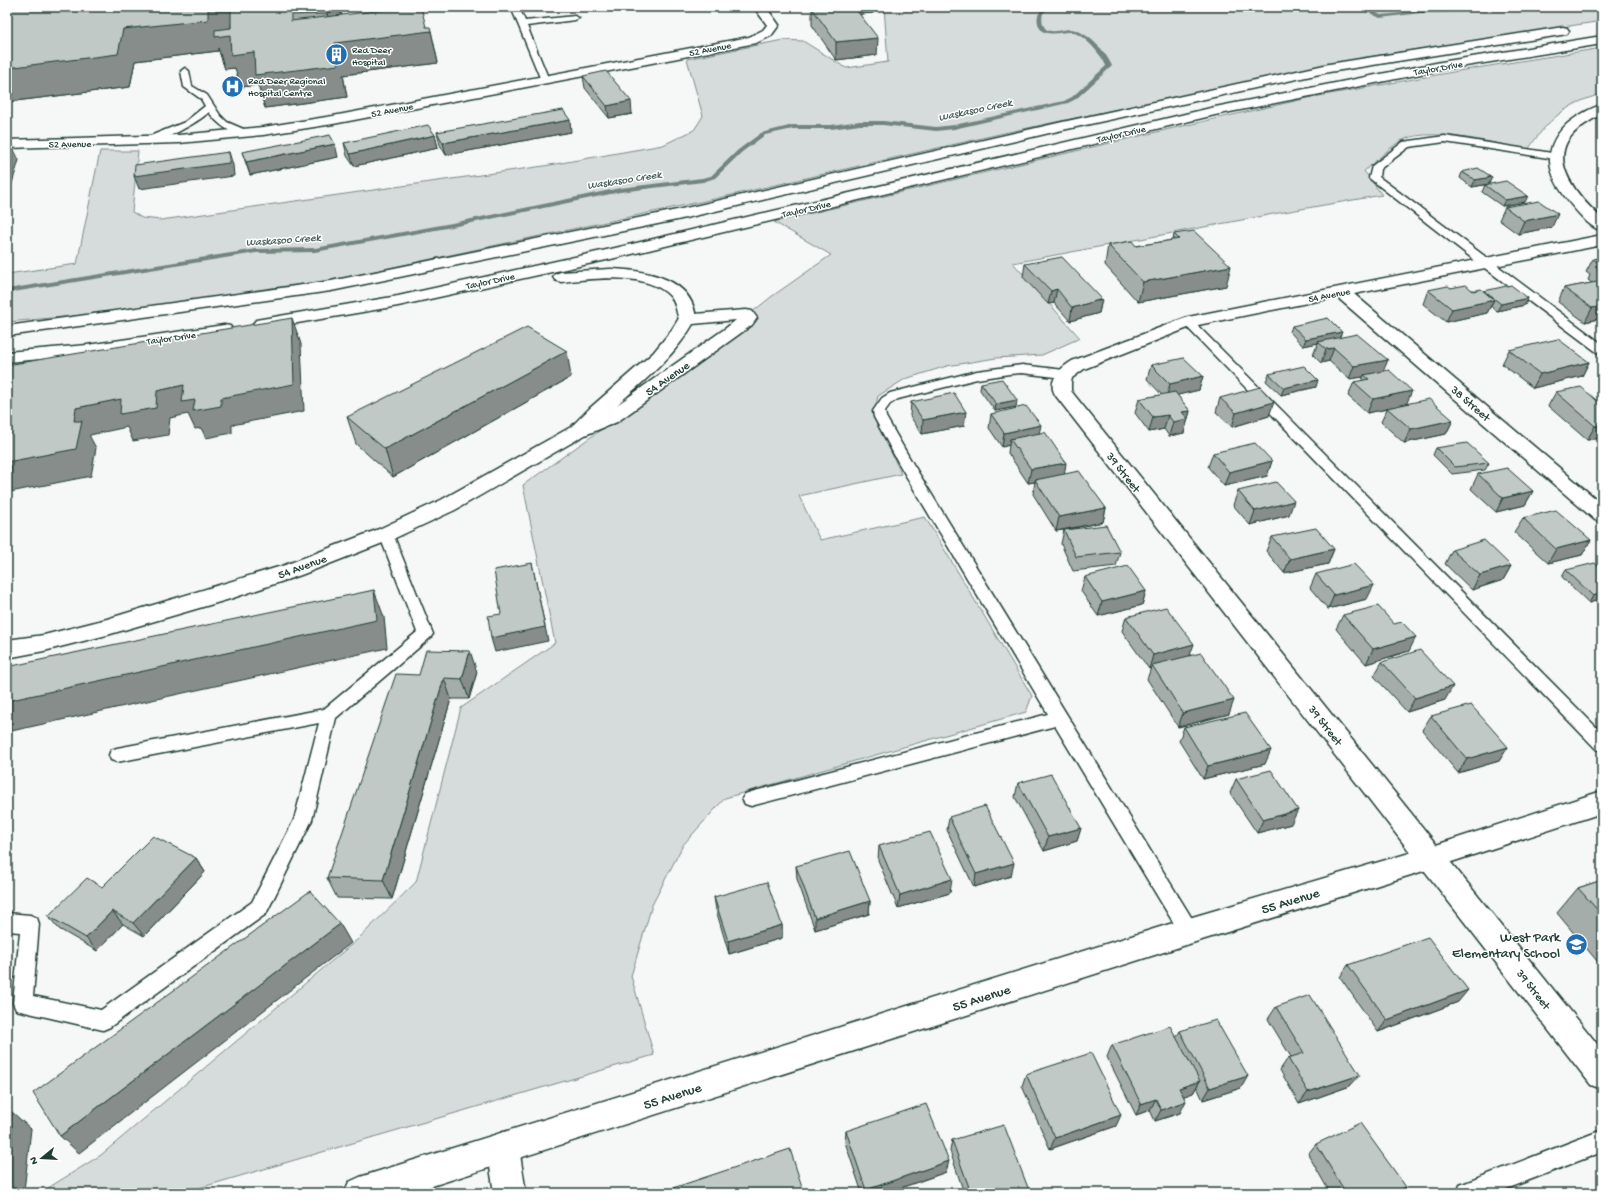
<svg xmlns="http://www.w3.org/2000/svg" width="1609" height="1200" viewBox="0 0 1609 1200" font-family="'Gochi Hand',sans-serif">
<rect width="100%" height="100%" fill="#f6f7f7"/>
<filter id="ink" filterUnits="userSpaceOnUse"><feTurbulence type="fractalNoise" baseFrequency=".025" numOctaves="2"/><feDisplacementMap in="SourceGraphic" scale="8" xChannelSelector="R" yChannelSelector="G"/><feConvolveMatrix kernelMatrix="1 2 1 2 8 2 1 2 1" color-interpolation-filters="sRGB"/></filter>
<g filter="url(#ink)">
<g fill="#d6dcdb" stroke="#7a8c88">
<path d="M884 7H1602V21L1361 58 1004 133 714 199 342 278 261 292 107 313 7 322V274L77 264 100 151H138L132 212 142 218 161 220 544 166 663 145 694 130 703 116 687 59 783 40 803 41 846 68 888 62Z"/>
<path d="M1602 48V94C1567 103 1547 120 1528 150 1497 144 1434 127 1405 139 1392 144 1376 162 1364 171L1382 195 1284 212 1013 263 1080 338 1042 355 996 358 947 366 905 379 878 396 874 414 901 474 799 496 820 540 925 517 1032 696 1026 712 725 798 683 845 652 905 631 976 654 1055 182 1193H40L101 1155 358 939 416 882 461 708 555 643 523 485 636 405 771 297 831 255 774 222 1165 130 1313 97 1464 70Z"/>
</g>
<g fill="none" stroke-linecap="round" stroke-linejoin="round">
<g fill="#72857f" fill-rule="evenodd">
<path d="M1046 7H1052C1050 9 1046 10 1044 12 1041 15 1042 26 1046 29 1052 34 1064 29 1071 29 1087 31 1106 52 1112 66L1076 99 1068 103 954 129 936 131 883 125H860L831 129H793L765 135 742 152 715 178 703 182 620 192 452 227 315 252 256 253 7 293V289L256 249 315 248 452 223 620 188 702 178 711 176 738 150 761 133 793 125H831L860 121H883L936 127 954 125 1064 101 1072 97 1106 66C1102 55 1083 33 1070 32 1060 32 1052 36 1042 31 1035 22 1036 12 1046 7Z"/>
<path d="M1358 7H1364L1381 15 1421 11 1484 7 1453 12 1421 13 1380 18Z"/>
</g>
<defs>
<g id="lane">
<path d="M511 7H519L525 21 575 16 579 18 575 20 527 26 549 80 548 82H542L541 80Z"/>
<path d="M185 68 189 71 192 86 207 95 220 115 227 122 248 131 250 133 248 135C235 138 216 123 209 112 199 122 156 146 143 143L141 141 143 139 185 122 205 106 201 99 184 87 181 71Z"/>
<path d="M1445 136 1558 154 1560 156 1555 159 1445 142 1409 147 1380 169 1379 177 1602 344V354L1598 353 1482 266 1369 178 1372 166 1403 142Z"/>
<path d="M1188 318 1192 320 1602 733V751L1596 749 1184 324 1182 322 1184 320Z"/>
<path d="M1022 365 1064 370 1068 371 1070 374 1068 377 1064 378 1022 373 1009 374 977 379 898 399 890 404 885 411 886 417 913 464 1196 925 1198 931 1196 937 1189 940 1182 937 1055 726 751 806 745 804 742 799 745 794 751 792 1048 714 899 464 874 417 873 411 882 398 890 393 977 371Z"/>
<path d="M386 529 391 531 393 534 433 634 430 638 336 718 312 820 266 914 110 1027 103 1030 16 1010 13 1003 20 932 7 931V913L30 915 37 918 39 924 33 996 101 1010 252 902 294 820 319 723 117 762 111 760 109 755 111 750 117 748 324 709 417 632 379 534 381 531Z"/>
<path d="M1602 1130V1152L1496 1193H1457L1460 1185Z"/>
</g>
<g id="street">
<path d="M1602 105V114C1591 120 1580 126 1572 135 1547 163 1581 200 1602 218V231C1591 228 1581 216 1574 208 1551 181 1537 152 1567 124 1577 116 1590 108 1602 105Z"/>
<path d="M1602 235V245L1354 294 1602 504V522L1595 520 1337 297 1193 326 1084 369 1072 378 1071 383V391L1602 1050V1089L1591 1085 1056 396C1046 382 1060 368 1072 361L1188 317Z"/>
<path d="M746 310 752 311 757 318 752 325 617 422 585 435 455 510 393 539 301 575 230 599 107 635 44 651 7 658V640L44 635 107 619 285 565 379 529 441 500 571 427 590 408 653 353 671 331 681 315ZM736 320 726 328 617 405C645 380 674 357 693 324Z"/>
<path d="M503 1132 514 1137 519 1148 526 1193H494L487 1148 492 1137Z"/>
</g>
<g id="secondary">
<path d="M754 7H766L779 25 771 36 756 43 333 124 263 135 179 143 7 148V140L179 135 263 127 333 116 749 37 763 30 767 25Z"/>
<path d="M1563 27 1567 28 1569 31 1567 34 1329 72 1058 131 677 220 331 291 7 336V326L331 281 677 210 1058 123 1329 64Z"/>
<path d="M1602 36V44L1441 70 1215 115 611 259 398 306 262 329 256 328 253 324 256 320 262 319 398 296 611 249 1215 107 1441 62Z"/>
<path d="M610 269C643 270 693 277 696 319L693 323 687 324 681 323C675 314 678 304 669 295 644 271 592 279 561 282L555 280 553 277 555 274 561 272Z"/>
<path d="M224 325 230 326 233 330 230 334 87 355 7 362V352L87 345Z"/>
<path d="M1602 791V813L1430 869 1189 944 410 1193H344L349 1182 360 1177 1189 918 1430 847Z"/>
</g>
</defs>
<use href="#lane" stroke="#1f3d34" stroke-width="3"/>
<use href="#street" stroke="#1f3d34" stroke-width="3"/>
<use href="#secondary" stroke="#1f3d34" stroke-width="3"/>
<use href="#lane" fill="#fff" fill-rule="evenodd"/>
<use href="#street" fill="#fff" fill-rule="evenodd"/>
<use href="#secondary" fill="#fff" fill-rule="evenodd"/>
</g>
<g fill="#a5adaa" stroke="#1f3d34">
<path d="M7 7H339L342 15 426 27 431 31 438 63 343 75 347 97 265 108 258 85 241 87 235 68 225 69 218 48V51L135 61 130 87 7 102Z"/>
<path d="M824 7H874L873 13 859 14 877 55 836 60 812 25V8Z"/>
<path d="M583 76 632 114 609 118 585 88Z"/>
<path d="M437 132H571L446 155 440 145Z"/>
<path d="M435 135 438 148 354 166 347 156 344 143Z"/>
<path d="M242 152 338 157 250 175Z"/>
<path d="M1462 172 1489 184 1472 187 1460 178Z"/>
<path d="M1485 185 1525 202 1502 206 1482 192Z"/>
<path d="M1505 207 1552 227 1518 234 1499 220Z"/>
<path d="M1174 234 1226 286 1138 302 1105 265 1108 245 1136 246 1173 240Z"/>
<path d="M1602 257V318L1585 322 1558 302 1564 288 1592 283 1588 280 1590 275 1586 272 1593 259Z"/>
<path d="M1025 264 1102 299 1099 313 1070 321 1054 303 1048 304 1023 277Z"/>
<path d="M1451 288 1484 291 1528 298 1525 305 1497 311 1491 306 1487 313 1446 322 1423 304 1428 290Z"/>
<path d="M1292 326 1340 337 1383 371 1407 404 1453 420 1446 434 1404 443 1381 422 1387 409 1367 413 1348 396 1354 382 1362 381 1363 377 1349 379 1329 361 1321 363 1313 355 1318 343 1303 346 1290 332Z"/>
<path d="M1509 350 1589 362 1582 376 1533 388 1502 364Z"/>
<path d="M1151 365 1203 376 1199 390 1177 395 1190 411 1184 433 1169 436 1164 429 1149 432 1135 413 1139 399 1162 395 1147 379Z"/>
<path d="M1269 374 1316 387 1281 395 1266 381Z"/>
<path d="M571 377 393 477 356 444 347 417Z"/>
<path d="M981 383 1016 407 995 411 980 390Z"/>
<path d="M1556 392 1602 405V438L1587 440 1548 406Z"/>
<path d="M1220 398 1269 416 1232 427 1216 412Z"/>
<path d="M911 402 964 426 922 434 910 416Z"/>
<path d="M991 414 1039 433 1064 474 1106 508 1103 522 1065 530 1120 552 1116 566 1073 571 1061 544 1064 530 1056 531 1033 494 1035 482 1028 483 1008 453 1009 445 1002 447 989 428Z"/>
<path d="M1436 448 1489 463 1485 470 1452 474 1433 455Z"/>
<path d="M1213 453 1272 461 1267 476 1224 486 1208 467Z"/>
<path d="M1478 474 1533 491 1525 505 1496 512 1471 489Z"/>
<path d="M1238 491 1289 515 1250 525 1233 505Z"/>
<path d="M1523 518 1591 540 1582 555 1548 563 1514 532Z"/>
<path d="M1272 537 1334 549 1328 564 1284 573 1266 551Z"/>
<path d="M1452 550 1511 566 1503 580 1472 590 1445 564Z"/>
<path d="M1566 570 1602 599 1589 603 1562 577Z"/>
<path d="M1316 574 1367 599 1328 609 1310 588Z"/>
<path d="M1085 577 1146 591 1142 605 1098 616 1081 591Z"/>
<path d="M1343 615 1409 651 1366 664 1336 629Z"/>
<path d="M1126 617 1190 656 1229 714 1178 727 1147 679 1151 668 1149 669 1122 631Z"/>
<path d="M1382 662 1445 700 1407 712 1374 676Z"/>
<path d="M477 672 469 699H451L392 899 337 898 327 878 419 675Z"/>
<path d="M1431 716 1508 747 1499 761 1458 773 1422 730Z"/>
<path d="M1184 727 1265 764 1203 779 1179 741Z"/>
<path d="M1236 779 1291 824 1257 833 1230 793Z"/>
<path d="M1018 783 1081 828 1077 841 1044 851 1015 797Z"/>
<path d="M949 817 1011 876 974 887 947 830Z"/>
<path d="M879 846 950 893 898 908 878 860Z"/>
<path d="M196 858 205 872 144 936 123 924 97 951 59 929 48 916 102 887Z"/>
<path d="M796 866 870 901 869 914 815 930 797 879Z"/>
<path d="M1602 880V967L1557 913 1578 888Z"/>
<path d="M714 897 782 925V938L729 954 716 910Z"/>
<path d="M1348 965 1458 1002 1378 1032 1340 977Z"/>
<path d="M1276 1007 1350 1086 1299 1104 1280 1070 1288 1058 1291 1057 1268 1019Z"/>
<path d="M1180 1031 1241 1088 1203 1100 1197 1087 1193 1093 1184 1096 1180 1113 1155 1121 1150 1110 1136 1115 1107 1057 1112 1045 1176 1038Z"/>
<path d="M1026 1074 1116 1126 1050 1149 1022 1086Z"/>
<path d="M846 1131 946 1172 886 1193H862L845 1142Z"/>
<path d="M952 1140 1030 1193H964L950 1151Z"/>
<path d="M1316 1144 1406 1187 1400 1193H1330L1308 1154Z"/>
</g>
<g fill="#868d8b" stroke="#1f3d34">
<path d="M208 7H233L230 35 335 43 327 14 330 7H339L345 27 431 31 438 63 343 75 347 97 265 108 258 85 241 87 235 68 225 69 218 48V51L135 61 130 87 7 102V68L123 29Z"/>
<path d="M832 7H874L873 13 832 17Z"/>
<path d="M878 38 877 55 836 60V42Z"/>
<path d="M631 101 632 114 609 118 607 106Z"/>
<path d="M570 120 571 132 446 155 443 143Z"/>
<path d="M435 135 438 148 354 166 350 154Z"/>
<path d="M7 136 19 160 7 200Z"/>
<path d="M335 144 338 157 250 175 246 162Z"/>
<path d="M229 152 233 165 234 176 139 189 134 176Z"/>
<path d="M1492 177 1489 184 1472 187 1475 180Z"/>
<path d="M1528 196 1525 202 1502 206 1505 200Z"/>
<path d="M1558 214 1552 227 1518 234 1524 221Z"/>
<path d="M1231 266 1226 286 1138 302 1143 282Z"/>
<path d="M1057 289 1054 303 1048 304 1051 291Z"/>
<path d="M1528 298 1525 305 1497 311 1501 304Z"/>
<path d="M1102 299 1099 313 1070 321 1072 308Z"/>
<path d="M1494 300 1487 313 1446 322 1452 309Z"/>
<path d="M1602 306V318L1585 322 1592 308Z"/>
<path d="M292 318 301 344 304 411 232 425V433L206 438 201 428 195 429 188 414 170 418 168 435 133 441 127 427 90 435V437L96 448 91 476 10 492 7 488V462L74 421 76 408 184 385 195 400 221 398Z"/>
<path d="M1342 332 1339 339 1318 342V343L1303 346 1306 339Z"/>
<path d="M1334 348 1329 361 1321 363 1326 349Z"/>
<path d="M567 351 571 377 393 477 385 449Z"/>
<path d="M1388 360 1382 374 1364 375 1363 377 1349 379 1354 366Z"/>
<path d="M1589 362 1582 376 1533 388 1540 374Z"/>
<path d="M1203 376 1199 390 1166 398 1170 384Z"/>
<path d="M1318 380 1316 387 1281 395 1284 388Z"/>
<path d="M1412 391 1406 405 1387 408V409L1367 413 1373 399Z"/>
<path d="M1017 400 1016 407 995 411 996 404Z"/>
<path d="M1274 402 1269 416 1232 427 1236 413Z"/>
<path d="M1190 411 1184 433 1169 436 1173 422 1182 412Z"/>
<path d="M966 412 964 426 922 434 923 420Z"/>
<path d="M1168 415 1164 429 1149 432 1153 417Z"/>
<path d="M1453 420 1446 434 1404 443 1411 429Z"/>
<path d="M1041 425 1038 439H1010L1009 445 1002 447 1004 433Z"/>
<path d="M1602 425V438L1587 440 1595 426Z"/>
<path d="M1272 461 1267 476 1224 486 1229 472Z"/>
<path d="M1066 463 1064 477 1035 480V482L1028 483 1031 469Z"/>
<path d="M1533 491 1525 505 1496 512 1503 498Z"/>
<path d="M1294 501 1289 515 1250 525 1255 511Z"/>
<path d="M1106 508 1103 522 1056 531 1059 517Z"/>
<path d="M1591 540 1582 555 1548 563 1556 549Z"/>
<path d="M1334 549 1328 564 1284 573 1290 559Z"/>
<path d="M532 563 548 641 495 652 491 638Z"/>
<path d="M1511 566 1503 580 1472 590 1480 575Z"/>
<path d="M1374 585 1367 599 1328 609 1334 595Z"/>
<path d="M374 590 384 617 387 648 7 732V701Z"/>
<path d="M1146 591 1142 605 1098 616 1102 602Z"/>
<path d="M1602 593V599L1589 603 1593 596Z"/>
<path d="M1416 637 1409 651 1366 664 1373 649Z"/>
<path d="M1194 644 1189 658 1152 665 1151 668 1149 669 1153 655Z"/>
<path d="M470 651 477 672 469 699 462 679Z"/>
<path d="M444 678 451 699 392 899 383 880Z"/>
<path d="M1453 686 1445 700 1407 712 1415 698Z"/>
<path d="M1234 700 1229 714 1178 727 1183 713Z"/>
<path d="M1508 747 1499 761 1458 773 1467 759Z"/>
<path d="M1271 750 1265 764 1203 779 1208 766Z"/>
<path d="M1298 810 1291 824 1257 833 1263 820Z"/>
<path d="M1081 828 1077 841 1044 851 1048 837Z"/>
<path d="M196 858 205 872 144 936 133 923Z"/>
<path d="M1014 863 1011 876 974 887 976 874Z"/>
<path d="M952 879 950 893 898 908 900 895Z"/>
<path d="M870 901 869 914 815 930V918Z"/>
<path d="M112 911 123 924 97 951 86 938Z"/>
<path d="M340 924 351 943 79 1153 60 1136Z"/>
<path d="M782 925V938L729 954 728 941Z"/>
<path d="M1468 990 1458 1002 1378 1032 1387 1020Z"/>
<path d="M1360 1075 1350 1086 1299 1104 1308 1092Z"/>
<path d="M1248 1076 1241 1088 1203 1100 1210 1088Z"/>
<path d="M1200 1081 1193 1093 1173 1100 1179 1088Z"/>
<path d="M1156 1099 1150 1110 1136 1115 1141 1104Z"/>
<path d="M1186 1101 1180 1113 1155 1121 1161 1110Z"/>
<path d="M12 1112 31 1129 24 1191 17 1193H7V1150Z"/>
<path d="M1121 1115 1116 1126 1050 1149 1055 1138Z"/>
<path d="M949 1161 946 1172 886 1193H866V1190Z"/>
<path d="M1406 1187 1400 1193H1391Z"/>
</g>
<g fill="#c0c9c6" stroke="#1f3d34">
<path d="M7 7H208V20L123 29 118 54 7 68Z"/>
<path d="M231 7H331L327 14 291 15V21L410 7H421L426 27H430L431 31 335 43 338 65 255 75 254 52 231 55 230 35 215 37V30L231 28Z"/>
<path d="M825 7H854L878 38 836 42 812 8Z"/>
<path d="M606 71 631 101 607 106 583 76Z"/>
<path d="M563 110 570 120 443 143 437 132Z"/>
<path d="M428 125 435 135 350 154 344 143Z"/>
<path d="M330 135 335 144 246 162 242 152Z"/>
<path d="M229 152V163L134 176 135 165Z"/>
<path d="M1478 168 1492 177 1475 180 1462 172Z"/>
<path d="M1506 181 1528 196 1505 200 1485 185Z"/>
<path d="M1539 201 1558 214 1524 221 1505 207Z"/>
<path d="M1194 231 1231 266 1143 282 1108 245 1132 241 1136 246 1179 239 1174 234Z"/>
<path d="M1062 257 1102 299 1072 308 1057 289 1051 291 1025 264Z"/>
<path d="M1602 257V271L1595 266 1602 265 1593 259Z"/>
<path d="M1602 281V306L1592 308 1564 288Z"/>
<path d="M1466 285 1473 291 1481 289 1494 300 1452 309 1428 290 1448 286 1451 288Z"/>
<path d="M1511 285 1528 298 1501 304 1484 291Z"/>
<path d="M292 318 294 384 221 398V406L193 411 195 400 182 402 184 385 157 391 156 408 120 414 121 399 76 408 74 421H82L76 449 7 462V365Z"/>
<path d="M1328 318 1342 332 1306 339 1292 326Z"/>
<path d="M527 327 567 351 385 449 347 417Z"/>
<path d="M1357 334 1388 360 1354 366 1334 348 1326 349 1318 342Z"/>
<path d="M1558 339 1589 362 1540 374 1509 350Z"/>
<path d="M1184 358 1203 376 1170 384 1151 365Z"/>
<path d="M1304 366 1318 380 1284 388 1269 374Z"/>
<path d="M1389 370 1412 391 1373 399 1354 382 1369 379 1364 375Z"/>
<path d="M1002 379 1017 400 996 404 981 383Z"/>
<path d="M1260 387 1274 402 1236 413 1220 398Z"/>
<path d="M1581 387 1602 405V425L1595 426 1556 392Z"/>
<path d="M1175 392 1190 411 1182 412 1188 419 1173 422 1168 415 1153 417 1139 399Z"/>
<path d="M954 393 966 412 923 420 911 402Z"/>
<path d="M1429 399 1453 420 1411 429 1387 408Z"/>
<path d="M1026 406 1041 425 1004 433 991 414Z"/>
<path d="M1045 432 1066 463 1031 469 1010 439Z"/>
<path d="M1255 443 1272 461 1229 472 1213 453Z"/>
<path d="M1467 443 1489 463 1455 467 1436 448Z"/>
<path d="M1507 468 1533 491 1503 498 1478 474Z"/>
<path d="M1079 471 1106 508 1059 517 1035 480Z"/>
<path d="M1276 482 1294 501 1255 511 1238 491Z"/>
<path d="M1556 510 1591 540 1556 549 1523 518Z"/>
<path d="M1106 525 1120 552 1076 557 1064 530Z"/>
<path d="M1316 528 1334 549 1290 559 1272 537Z"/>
<path d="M1484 540 1511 566 1480 575 1452 550Z"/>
<path d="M532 563 545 627 491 638 488 616 501 614 494 570Z"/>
<path d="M1595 563 1602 570V593L1593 596 1566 570Z"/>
<path d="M1354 564 1374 585 1334 595 1316 574Z"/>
<path d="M1128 566 1146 591 1102 602 1085 577Z"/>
<path d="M374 590 377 620 7 701V667Z"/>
<path d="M1378 606 1394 624 1402 622 1416 637 1373 649 1343 615Z"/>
<path d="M1166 607 1194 644 1153 655 1126 617Z"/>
<path d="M426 650 470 651 462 679 444 678 383 880 327 878 396 674 419 675Z"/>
<path d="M1420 650 1453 686 1415 698 1382 662Z"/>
<path d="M1201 653 1234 700 1183 713 1152 665Z"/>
<path d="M1471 705 1508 747 1467 759 1431 716Z"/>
<path d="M1245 713 1271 750 1208 766 1184 727Z"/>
<path d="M1271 770 1298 810 1263 820 1236 779Z"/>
<path d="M1051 774 1081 828 1048 837 1018 783Z"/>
<path d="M985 806 1014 863 976 874 949 817Z"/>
<path d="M930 832 952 879 900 895 879 846Z"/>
<path d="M153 836 196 858 133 923 112 911 86 938 48 916 87 878 102 887Z"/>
<path d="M850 851 870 901 815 918 796 866Z"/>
<path d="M1602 880V915L1578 888Z"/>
<path d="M767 882 782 925 728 941 714 897Z"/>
<path d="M310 891 340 924 60 1136 33 1093Z"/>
<path d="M1428 937 1468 990 1387 1020 1348 965Z"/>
<path d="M1310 995 1360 1075 1308 1092 1288 1058 1304 1053 1276 1007Z"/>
<path d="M1216 1020 1248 1076 1210 1088 1180 1031Z"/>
<path d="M1170 1026 1200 1081 1179 1088 1186 1101 1161 1110 1156 1099 1141 1104 1112 1045Z"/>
<path d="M1091 1053 1121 1115 1055 1138 1026 1074Z"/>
<path d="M926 1104 949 1161 866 1190 846 1131Z"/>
<path d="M12 1112 7 1150V1113Z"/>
<path d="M1360 1123 1406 1187 1391 1193H1346L1316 1144Z"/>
<path d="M1004 1125 1030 1193H971L952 1140Z"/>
<path d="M790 1149 804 1193H658Z"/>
</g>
</g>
<defs>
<symbol id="building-disc" viewBox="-11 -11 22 22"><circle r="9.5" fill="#1f6fb2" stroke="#fff"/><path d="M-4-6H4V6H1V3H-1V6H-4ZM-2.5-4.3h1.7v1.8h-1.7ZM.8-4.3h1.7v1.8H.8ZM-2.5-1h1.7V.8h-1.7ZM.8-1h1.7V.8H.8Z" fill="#fff"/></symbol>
<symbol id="hospital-disc" viewBox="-11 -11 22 22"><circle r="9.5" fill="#1f6fb2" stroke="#fff"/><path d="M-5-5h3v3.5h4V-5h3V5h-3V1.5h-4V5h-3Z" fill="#fff"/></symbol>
<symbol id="school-disc" viewBox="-11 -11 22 22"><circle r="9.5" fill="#1f6fb2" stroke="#fff"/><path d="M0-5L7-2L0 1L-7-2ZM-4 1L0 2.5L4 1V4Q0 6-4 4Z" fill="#fff"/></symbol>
</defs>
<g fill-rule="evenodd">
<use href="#building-disc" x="324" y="42" width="25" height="25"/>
<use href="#hospital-disc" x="220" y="74" width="25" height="25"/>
<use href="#school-disc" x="1564" y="932" width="25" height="25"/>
</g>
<g text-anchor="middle" stroke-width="3" stroke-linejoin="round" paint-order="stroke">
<g font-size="10" fill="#1f3d34" stroke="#fff">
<text transform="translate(710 48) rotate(-11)" y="4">52 Avenue</text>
<text transform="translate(1438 67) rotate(-10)" y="4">Taylor Drive</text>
<text transform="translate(392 109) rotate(-11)" y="4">52 Avenue</text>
<text transform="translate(1121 133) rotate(-13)" y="4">Taylor Drive</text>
<text transform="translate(70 143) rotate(-1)" y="4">52 Avenue</text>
<text transform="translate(806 208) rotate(-13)" y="4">Taylor Drive</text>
<text transform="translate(490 280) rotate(-12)" y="4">Taylor Drive</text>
<text transform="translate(1329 294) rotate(-11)" y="4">54 Avenue</text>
<text transform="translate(171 337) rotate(-8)" y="4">Taylor Drive</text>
</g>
<g font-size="10" fill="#1f3d34" stroke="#fff" text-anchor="start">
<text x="352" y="53">Red Deer<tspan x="352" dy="12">Hospital</tspan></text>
<text x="248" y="84">Red Deer Regional<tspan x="248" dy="12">Hospital Centre</tspan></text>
</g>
<g font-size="11" font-style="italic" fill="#49615a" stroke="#fff">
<text transform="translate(975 109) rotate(-12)" y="4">Waskasoo Creek</text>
<text transform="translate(624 179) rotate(-9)" y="4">Waskasoo Creek</text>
<text transform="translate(283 239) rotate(-4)" y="4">Waskasoo Creek</text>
</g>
<g font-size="12" fill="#1f3d34" stroke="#fff">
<text transform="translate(667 378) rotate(-35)" y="4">54 Avenue</text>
<text transform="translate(1471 403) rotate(41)" y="4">38 Street</text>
<text transform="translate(1124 472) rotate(52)" y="4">39 Street</text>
<text transform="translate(302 566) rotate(-20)" y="4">54 Avenue</text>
<text transform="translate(1326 725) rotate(52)" y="4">39 Street</text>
<text transform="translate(1534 989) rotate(52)" y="4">39 Street</text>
</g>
<g font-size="14" fill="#1f3d34" stroke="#fff">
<text transform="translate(1290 900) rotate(-17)" y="5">55 Avenue</text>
<text transform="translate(981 997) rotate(-18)" y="5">55 Avenue</text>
<text transform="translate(672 1095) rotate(-18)" y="5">55 Avenue</text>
</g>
<g font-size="14" fill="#1f3d34" stroke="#fff" text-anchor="end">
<text x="1560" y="941">West Park<tspan x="1560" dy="16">Elementary School</tspan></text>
</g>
</g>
<rect width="1609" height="1200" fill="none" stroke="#fff" stroke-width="24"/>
<rect x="12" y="12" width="1585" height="1176" fill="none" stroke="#1f3d34" stroke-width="1.5" filter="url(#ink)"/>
<g transform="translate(42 1158) rotate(252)" stroke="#ffffff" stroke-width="3" paint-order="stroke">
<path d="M0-3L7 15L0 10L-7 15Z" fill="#1f3d34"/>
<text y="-6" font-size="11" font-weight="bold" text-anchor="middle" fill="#1f3d34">N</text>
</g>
</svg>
